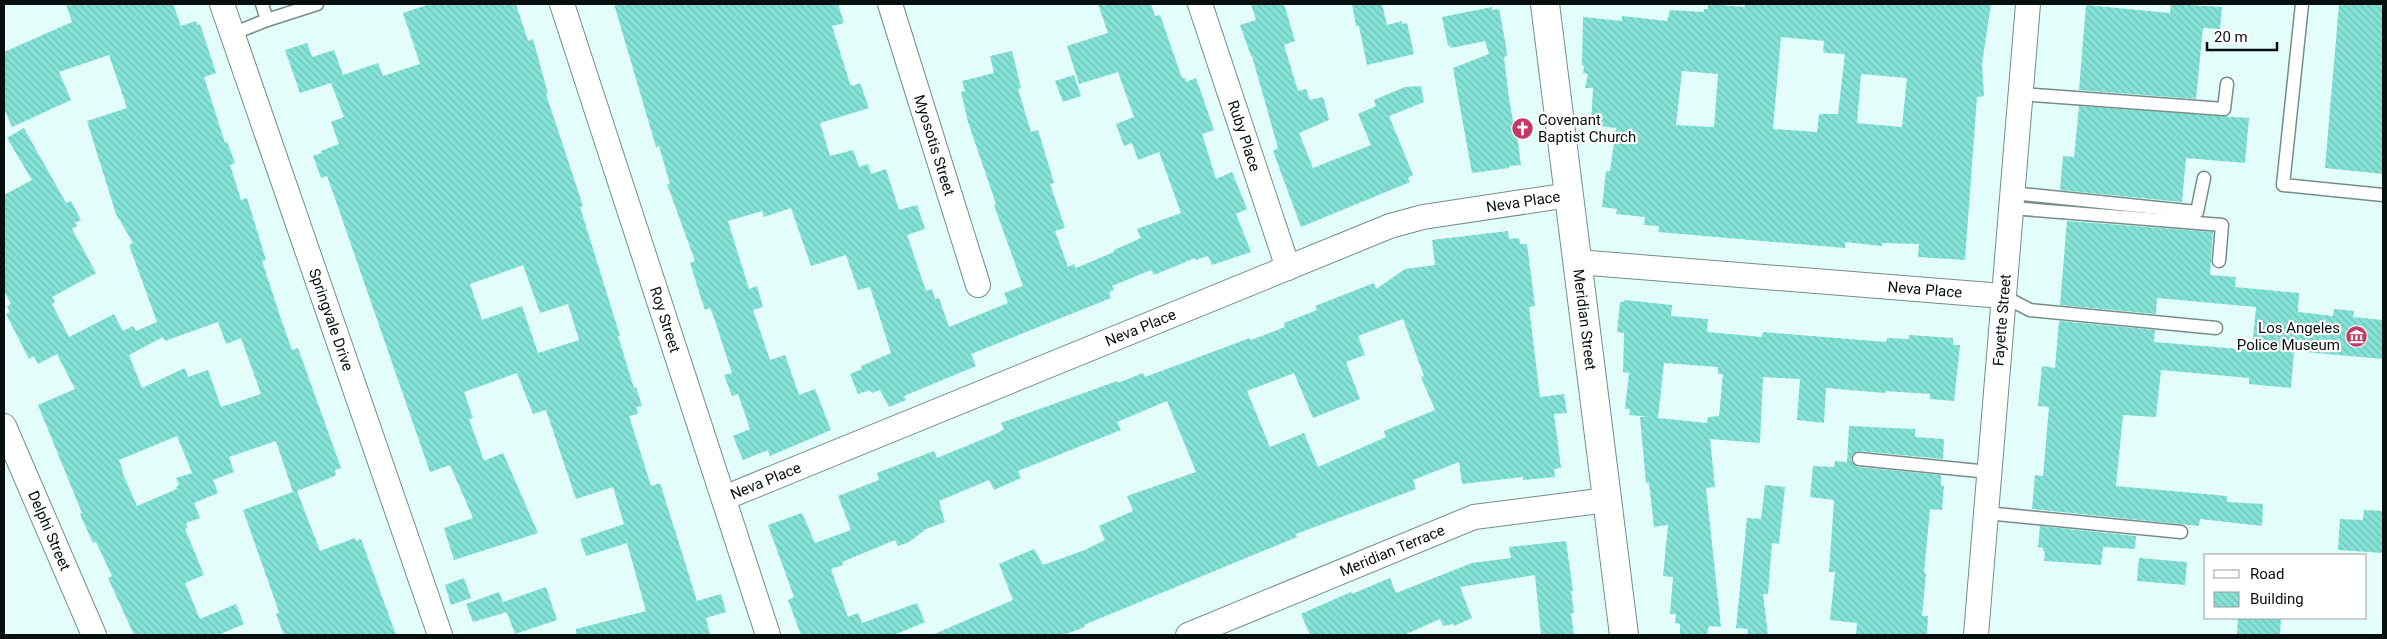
<svg xmlns="http://www.w3.org/2000/svg" width="2387" height="639" viewBox="0 0 2387 639" font-family="Roboto,sans-serif">
<defs>
<pattern id="building-back-hatch" width="6" height="6" patternUnits="userSpaceOnUse" patternTransform="scale(1.25)"><rect width="6" height="6" fill="#84e2d7"/><path d="M-1 5l2 2M0 0l6 6M5-1l2 2" fill="none" stroke="#70c1b7"/></pattern>
</defs>
<rect width="100%" height="100%" fill="#e3fefa"/>
<g fill="url(#building-back-hatch)" fill-rule="evenodd">
<path d="M66 4H173L181 26 196 21 197 25 200 24 216 73 204 77 225 143 227 142 235 163 230 165 241 200 247 198 266 260 262 261 280 316 292 350 298 348 341 468 335 470 336 475 330 478 297 491 320 551 355 538 356 541 361 539 396 635H284L276 614 279 612 243 510 293 492 276 441 229 457 234 472 213 480 218 493 194 503 200 518 186 523 188 528 185 529 204 575 185 583 200 619 236 604 244 624 218 635H134L108 578 112 576 96 542 93 543 80 514 82 513 38 405 75 389 57 354 38 364 34 356 29 359 6 314 10 312 7 306 11 304 4 291V195L32 180 7 138 24 128 66 203 71 201 81 220 75 223 77 226 72 229 96 273 52 297 55 302 52 304 69 337 114 314 123 331 133 326 136 331 157 322 129 245 133 243 116 214 87 121 127 108 109 55 59 72 71 100 12 127 4 109V52L72 22ZM218 322 226 344 241 338 261 394 221 407 208 370 188 377 185 368 142 388 129 355 163 337 165 341ZM177 436 192 473 176 478 179 485 176 487 177 489 137 506 122 472 123 471 119 460Z"/>
<path d="M430 4H516L528 41 533 39 548 94H546L583 206 580 207 620 336H618L634 388 636 387 642 406 636 407 638 414 629 416 651 486 660 483 697 601 721 594 726 612 706 618 710 635H576V629L646 611 627 543 586 556 580 539 624 524 613 487 576 499 546 410 533 414 517 373 464 392 473 418 469 419 484 461 503 453 538 533 454 560 444 528 473 518 450 465 430 472 331 187 327 176 321 178 313 156 322 153 321 151 339 144 331 122 344 117 331 83 300 93 285 50 307 43 312 57 334 50 343 75 378 63 383 76 420 64 403 13ZM523 265 540 313 568 304 579 340 538 353 522 306 482 320 470 284Z"/>
<path d="M614 4H838L844 23 832 26 850 84 852 86 860 83 869 108 820 123 830 156 853 150 859 167 868 164 871 174 886 169 899 210 917 205 925 229 907 235 926 291 932 289 935 299 939 298 949 327 1008 303 1004 293 1023 286 994 205 996 204 968 122 961 92 965 91 962 81 994 73 990 56 1012 51 1021 88 1018 89 1031 132 1038 130 1054 183 1050 184 1065 228 1055 231 1068 267 1074 264 1076 268 1114 252V250L1141 238 1137 229 1181 213 1159 152 1138 160 1132 143 1124 146 1116 124 1134 117 1118 72 1079 84 1067 46 1108 33 1098 4H1151L1155 16 1160 15 1182 78H1185L1186 82 1196 78 1214 130 1202 134 1216 179 1232 172 1247 209 1236 214 1251 252 1212 265 1208 256 1196 260 1195 258 1154 275 1151 270 1112 286 1114 290 1109 292 1111 298 971 354 976 366 904 396 906 400 889 407 880 390 872 393 870 390 858 394 850 374 862 369 861 366 891 353 870 287 858 290 846 255 811 266 791 208 764 217 762 211 728 221 749 289 757 286 763 307 753 310 770 360 785 355 799 395 815 389 831 430 770 456 768 450 743 460 733 436 750 429 738 394 732 396 724 375 732 373 713 315 710 308 705 310 700 295 690 263 695 261 667 184H670L659 146 656 147Z"/>
<path d="M1251 4H1284L1295 41 1284 45 1298 91 1306 89 1310 100 1322 97 1324 100 1329 120 1299 133 1313 168 1371 145 1358 114 1376 106 1374 100 1405 87 1421 86 1424 102 1389 116 1413 175 1408 178 1410 182 1301 227 1273 151 1278 148 1252 56H1251L1240 25 1256 20Z"/>
<path d="M1352 4H1382L1387 25 1402 21V24L1407 23 1414 54 1367 65 1359 26H1356Z"/>
<path d="M1708 4 1745 7V4H1991L1982 64 1984 96 1977 97 1965 260 1918 257 1919 244 1882 243V246L1845 242V248L1658 232 1659 226 1644 225 1645 217 1616 214 1617 209 1602 207 1606 171H1610L1616 128 1591 125 1593 88H1585L1588 74 1583 73 1584 66H1582L1583 17 1622 21V16L1667 21 1670 10 1704 12V9H1708ZM1781 37 1824 41 1823 51 1825 53 1845 54 1838 114H1819L1817 132 1773 129ZM1682 71 1718 74 1714 127 1676 125ZM1861 74 1907 78 1902 127 1857 123Z"/>
<path d="M2171 4 2222 7 2220 29 2203 28 2196 99 2079 90 2086 5 2170 13Z"/>
<path d="M2339 4H2383V174L2325 168Z"/>
<path d="M1492 7V10L1499 9 1506 46 1507 56 1504 57 1509 98 1513 121 1515 120 1521 165 1509 166V168L1472 173 1453 68 1489 54 1485 41 1451 48 1450 45 1448 46 1442 17Z"/>
<path d="M1074 75 1081 96 1063 102 1055 81Z"/>
<path d="M2079 106 2249 118 2245 163 2186 158 2182 202 2060 190 2063 156 2074 157Z"/>
<path d="M2067 221 2213 232 2210 275 2236 277 2235 287 2299 293 2298 312 2333 316 2334 309 2354 311 2353 317 2383 320V359L2294 351 2291 388 2249 384V378L2161 370 2156 417 2123 415 2116 486 2227 496V502L2263 504 2262 526 2200 519 2199 526 2032 509 2035 475 2043 476 2049 407 2038 406 2042 366 2055 368 2059 321 2155 330 2154 342 2252 350 2256 307 2157 298 2156 314 2060 305Z"/>
<path d="M1508 231 1509 239 1519 238 1520 244H1527L1535 306 1529 307 1540 397 1564 394 1567 413 1554 414 1561 468 1554 469 1555 477 1523 480V477L1462 484 1459 462 1413 480 1416 489 1296 534 1297 537 1096 620 1084 625 1085 627 1063 635H932L1013 600 999 564 1034 549 1043 565 1085 550 1105 540 1099 526 1133 511 1127 496 1196 472 1167 401 1117 422 1121 430 1018 471 1021 478 994 490 989 480 939 501 945 522 926 529 909 542 898 546 895 540 842 562 843 565 831 569 848 617 858 613 862 623 917 603 925 622 894 635H801L788 600 794 597 768 525 802 513 815 543 851 530 838 496 879 480 877 473 934 451 937 458 998 433 1004 429 1001 423 1117 381 1118 383 1143 373 1145 377 1250 338 1251 340 1285 327 1284 323 1317 310 1315 306 1374 283 1376 289 1405 269 1435 265 1432 240ZM1403 319 1424 376 1421 377 1435 410 1384 431 1386 437 1318 467 1304 433 1270 447 1247 391 1294 373 1313 418 1360 399 1346 362 1365 355 1358 336Z"/>
<path d="M1624 300 1672 305 1671 316 1708 319 1707 332 1762 337 1763 332 1886 342 1887 338 1909 339V335L1953 338V345H1960L1954 401 1930 399V394L1885 391V393L1826 388 1824 423 1797 420 1800 379 1763 377 1760 443 1710 439 1715 487 1706 488 1721 627 1709 626 1707 635H1680V624L1675 623 1676 614H1670L1673 577 1663 576 1668 525 1654 527 1649 483H1646L1640 417H1650L1629 415 1630 409H1625L1629 373 1623 372 1624 333 1617 332 1620 302H1624ZM1664 363 1718 367V374H1723L1719 416 1708 417 1707 423 1658 418Z"/>
<path d="M1849 426 1915 429V437L1944 439 1943 459 1860 451 1853 454 1851 459 1854 465 1858 467 1941 475V486H1944L1942 510 1930 509 1924 573 1926 574 1922 616H1928L1927 635H1856L1857 623 1830 620 1835 572H1829L1834 500 1810 497 1813 466 1834 467 1835 461 1847 462Z"/>
<path d="M1765 485 1785 487 1779 544 1772 543 1768 594H1763L1768 635H1747L1748 629 1736 628 1747 518 1761 519Z"/>
<path d="M2364 510 2383 511V553L2338 550 2340 519 2363 520Z"/>
<path d="M2040 526 2136 536 2135 549 2103 547 2101 565 2044 561 2045 551H2043V548L2038 547Z"/>
<path d="M1566 541 1573 591H1571L1574 613H1571L1574 635H1541L1535 575 1460 587 1472 618 1454 626 1453 624 1443 626 1440 619 1404 635H1310L1301 614 1351 592 1352 594 1390 578 1396 593 1472 563 1511 558 1509 547Z"/>
<path d="M2139 558 2187 562 2185 585 2137 581Z"/>
<path d="M464 578 471 598 451 605 445 585Z"/>
<path d="M546 587 557 620 515 634 503 602Z"/>
<path d="M499 592 507 612 473 622 466 604Z"/>
<path d="M2238 618H2281L2280 635H2237Z"/>
</g>
<g fill="none" stroke-linecap="round" stroke-linejoin="round">
<defs>
<g id="lane">
<path d="M262 4 267 20 317 4"/>
<path d="M2302 4 2283 185 2383 195"/>
<path d="M232 34 267 20"/>
<path d="M2020 94 2224 109 2227 84"/>
<path d="M2012 193 2197 212 2204 178"/>
<path d="M2011 208 2222 225 2219 261"/>
<path d="M2003 296 2030 310 2216 328"/>
<path d="M1859 459 1989 472"/>
<path d="M1986 513 2181 532"/>
</g>
<g id="street">
<path id="s1" d="M222 4 440 635"/>
<path id="s2" d="M562 4 768 635"/>
<path id="s3" d="M890 4 978 285"/>
<path id="s4" d="M1200 4 1288 268"/>
<path id="s5" d="M1577 262 2003 296"/>
<path id="s6" d="M4 426 94 635"/>
<path id="s7" d="M724 498 1390 226 1423 217 1569 195"/>
<path id="s8" d="M1188 635 1474 517 1607 500"/>
<path id="s9" d="M1976 635 2028 4"/>
</g>
<g id="secondary">
<path id="s10" d="M1545 4 1624 635"/>
</g>
</defs>
<use href="#lane" stroke="#758d89" stroke-width="15"/>
<use href="#street" stroke="#758d89" stroke-width="26"/>
<use href="#secondary" stroke="#758d89" stroke-width="30"/>
<use href="#lane" stroke="#fff" stroke-width="12"/>
<use href="#street" stroke="#fff" stroke-width="24"/>
<use href="#secondary" stroke="#fff" stroke-width="28"/>
</g>
<defs>
<symbol id="church-disc" viewBox="-11 -11 22 22"><circle r="9.5" fill="#c53764" stroke="#fff"/><path d="M-1.2-6h2.4v3.5h3.3v2.4h-3.3V6h-2.4V-.1h-3.3v-2.4h3.3Z" fill="#fff"/></symbol>
<symbol id="museum-disc" viewBox="-11 -11 22 22"><circle r="9.5" fill="#c53764" stroke="#fff"/><path d="M0-6L6-3V-2H-6V-3ZM-5-1h2V3h-2ZM-1-1h2V3h-2ZM3-1h2V3H3ZM-6 4H6V6H-6Z" fill="#fff"/></symbol>
</defs>
<g fill-rule="evenodd">
<use href="#church-disc" x="1510" y="116" width="25" height="25"/>
<use href="#museum-disc" x="2344" y="324" width="25" height="25"/>
</g>
<g text-anchor="middle" stroke-width="4.5" stroke-linejoin="round" paint-order="stroke">
<g font-size="15" fill="#07100f" stroke="#fff" text-anchor="start">
<text x="1538" y="125">Covenant<tspan x="1538" dy="17">Baptist Church</tspan></text>
<text x="2340" y="333" text-anchor="end">Los Angeles<tspan x="2340" dy="17">Police Museum</tspan></text>
</g>
<g font-size="15" fill="#07100f" stroke="#fff">
<text dy="5" stroke="none"><textPath href="#s4" startOffset="139">Ruby Place</textPath></text>
<text dy="5" stroke="none"><textPath href="#s3" startOffset="148">Myosotis Street</textPath></text>
<text dy="5" stroke="none"><textPath href="#s7" startOffset="855">Neva Place</textPath></text>
<text dy="5" stroke="none"><textPath href="#s5" startOffset="349">Neva Place</textPath></text>
<text dy="5" stroke="none"><textPath href="#s2" startOffset="332">Roy Street</textPath></text>
<text dy="5" stroke="none"><textPath href="#s9" startOffset="316">Fayette Street</textPath></text>
<text dy="5" stroke="none"><textPath href="#s1" startOffset="334">Springvale Drive</textPath></text>
<text dy="5" stroke="none"><textPath href="#s10" startOffset="318">Meridian Street</textPath></text>
<text dy="5" stroke="none"><textPath href="#s7" startOffset="450">Neva Place</textPath></text>
<text dy="5" stroke="none"><textPath href="#s7" startOffset="45">Neva Place</textPath></text>
<text dy="5" stroke="none"><textPath href="#s6" startOffset="114">Delphi Street</textPath></text>
<text dy="5" stroke="none"><textPath href="#s8" startOffset="221">Meridian Terrace</textPath></text>
</g>
</g>
<rect width="2387" height="639" fill="none" stroke="#07100f" stroke-width="10"/>
<rect x="2204" y="554" width="162" height="65" fill="#ffffff" stroke="#9c9f9f"/>
<rect x="2214" y="570" width="25" height="8" fill="#ffffff" stroke="#9c9f9f"/>
<text x="2250" y="579" font-size="15" fill="#07100f">Road</text>
<rect x="2214" y="592" width="25" height="15" fill="url(#building-back-hatch)" stroke="#9c9f9f"/>
<text x="2250" y="604" font-size="15" fill="#07100f">Building</text>
<path d="M2207 42v8h70v-8" fill="none" stroke="#07100f" stroke-width="2.5"/>
<text x="2214" y="42" font-size="15" fill="#07100f" stroke="#ffffff" stroke-width="4" paint-order="stroke">20 m</text>
</svg>
